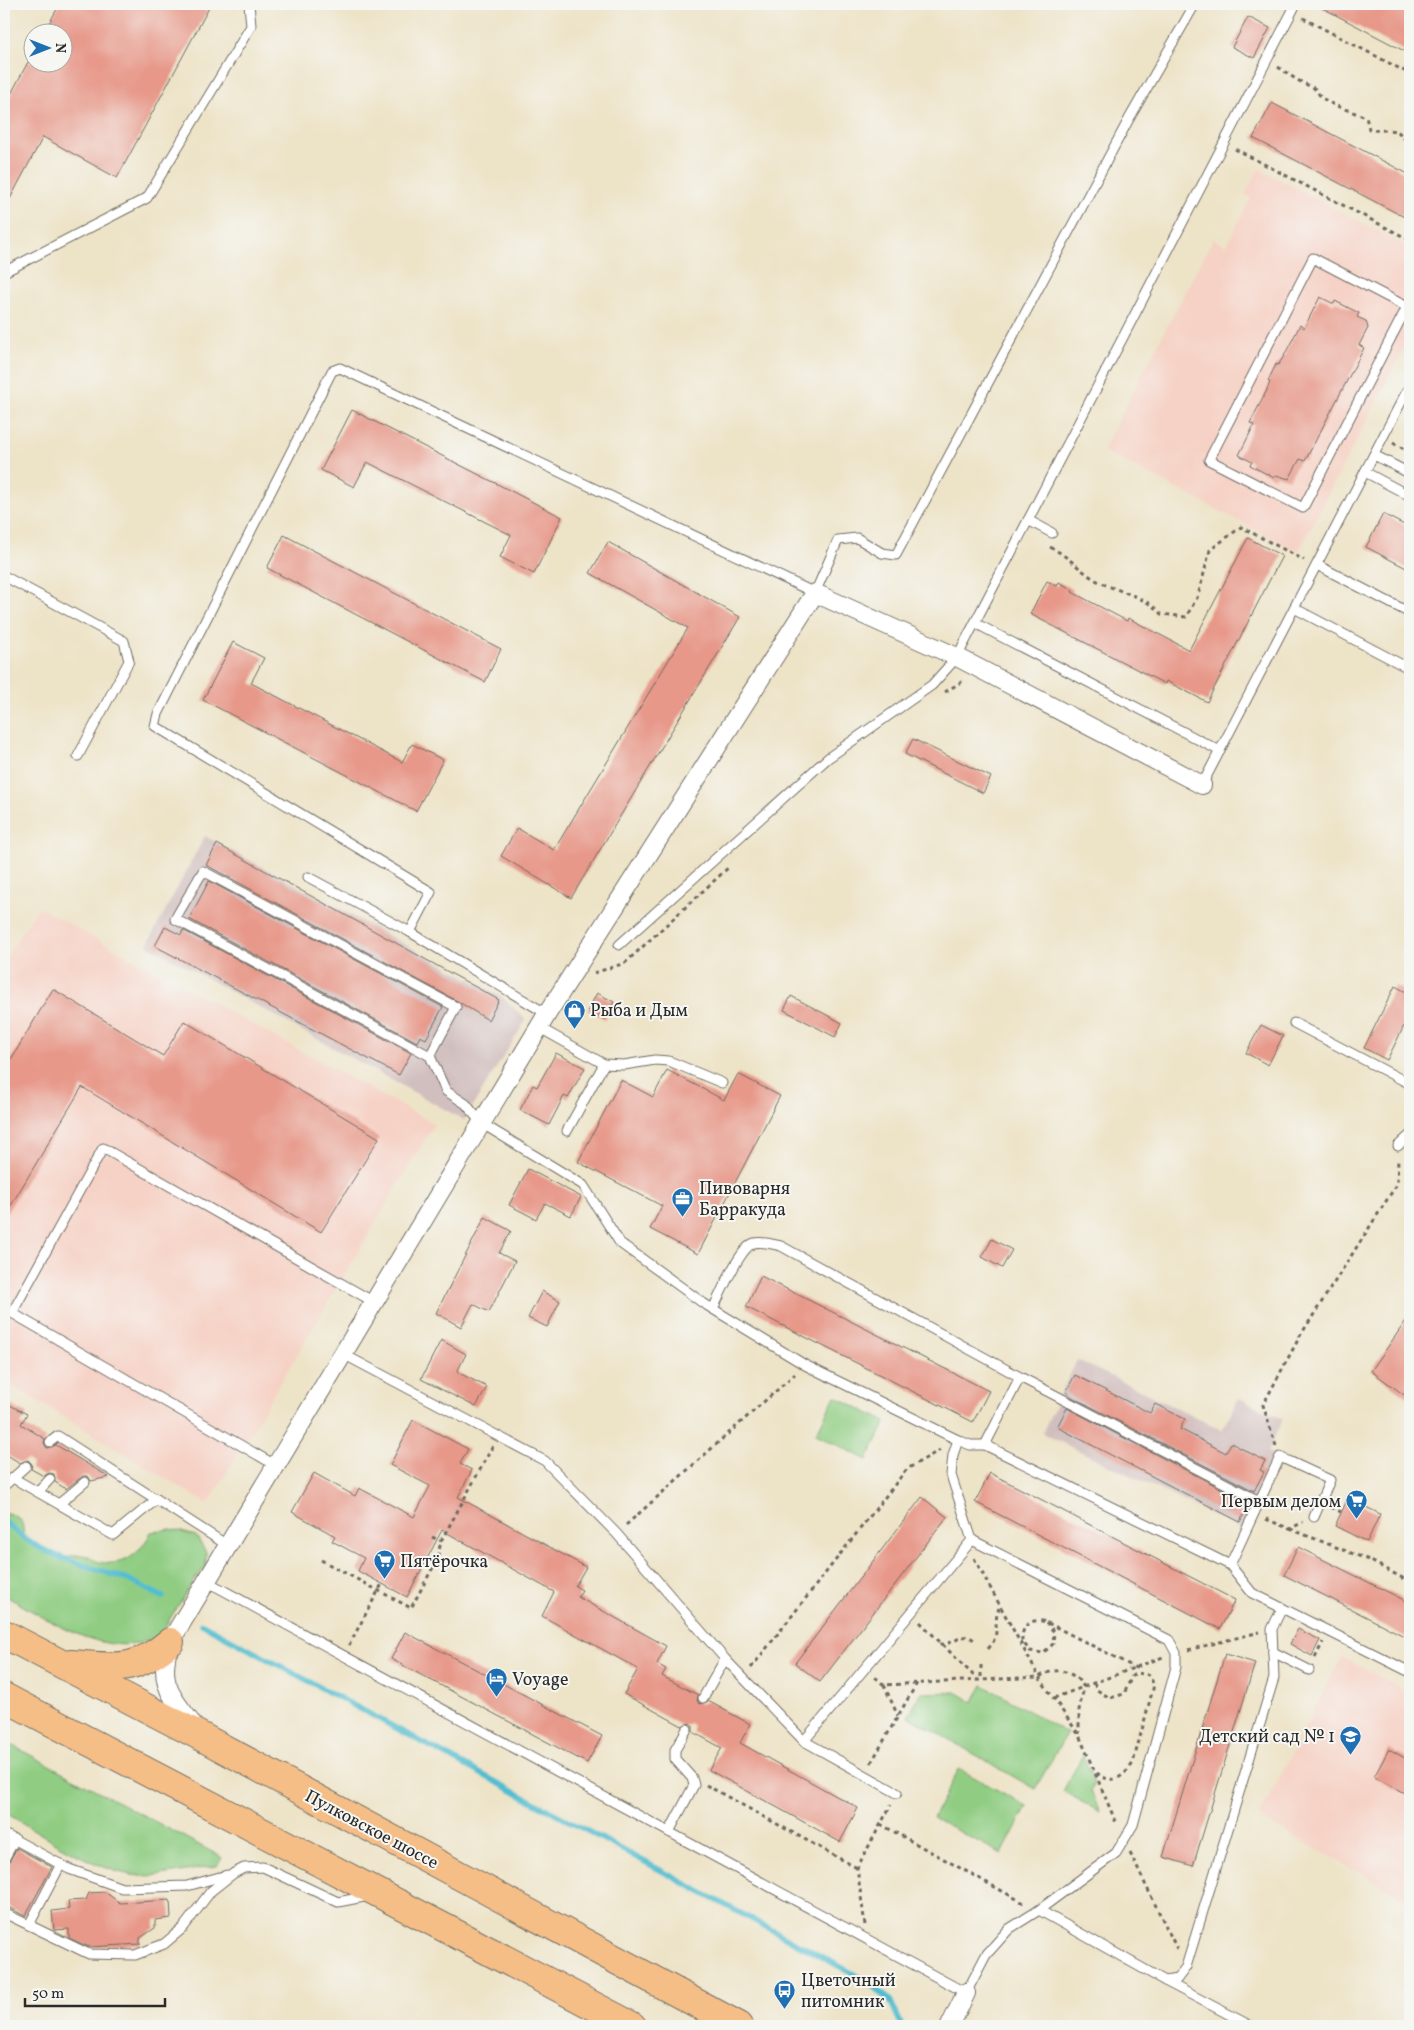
<svg xmlns="http://www.w3.org/2000/svg" width="1414" height="2030" viewBox="0 0 1414 2030" font-family="Vollkorn,serif">
<rect width="100%" height="100%" fill="#f6f6f2"/>
<filter id="ink" filterUnits="userSpaceOnUse"><feTurbulence type="fractalNoise" baseFrequency=".02" numOctaves="2"/><feDisplacementMap in="SourceGraphic" scale="10" xChannelSelector="R" yChannelSelector="G"/><feConvolveMatrix kernelMatrix="1 2 1 2 8 2 1 2 1" color-interpolation-filters="sRGB"/></filter>
<filter id="wash" filterUnits="userSpaceOnUse"><feTurbulence type="fractalNoise" baseFrequency=".0096" numOctaves="4" result="noise"/><feDisplacementMap in="SourceGraphic" scale="20" xChannelSelector="R" yChannelSelector="G"/><feGaussianBlur stdDeviation="1.12" result="paint"/><feColorMatrix in="noise" values="0 0 0 0 0 0 0 0 0 0 0 0 0 0 0 0 0 1.4 0 .05"/><feComposite in="paint" operator="in"/></filter>
<g filter="url(#wash)">
<rect width="100%" height="100%" fill="#ede3c7"/>
<g fill="#f6d1c5">
<path d="M1259 169 1410 248V337L1298 552 1103 450 1213 239 1226 246 1251 198 1245 195Z"/>
<path d="M38 907 434 1124 208 1504 4 1381V961Z"/>
<path d="M1342 1657 1410 1693V1901L1259 1817Z"/>
</g>
<g fill="#d1bfbf">
<path d="M205 836 502 997 526 1020 464 1120 147 945Z"/>
<path d="M1077 1360 1222 1430 1239 1398 1283 1419 1267 1452 1277 1456 1242 1529 1042 1433Z"/>
</g>
<g fill="#90cd83" stroke="#5e7c57">
<path d="M835 1396 886 1422 867 1460 816 1434Z"/>
<path d="M4 1512C33 1520 16 1530 30 1542 39 1550 51 1554 62 1559 70 1556 79 1553 88 1556 92 1558 95 1561 99 1562 125 1567 140 1554 151 1532L171 1529 196 1536 206 1552V1566L195 1579 161 1633C114 1667 46 1618 4 1595Z"/>
<path d="M983 1685 1067 1733 1035 1789 908 1716 921 1693 956 1692 973 1702Z"/>
<path d="M4 1741 216 1854 222 1858 217 1866C193 1869 166 1876 141 1876 99 1874 41 1833 4 1812Z"/>
<path d="M1083 1755 1094 1783 1091 1791 1100 1812 1063 1791Z"/>
<path d="M959 1769 1027 1806 1002 1854 933 1818Z"/>
</g>
<g fill="none" stroke-linecap="round" stroke-linejoin="round">
<g stroke="#53bdd0" stroke-width="5.5">
<path d="M4 1521C41 1559 84 1563 131 1581 142 1586 152 1592 163 1597"/>
<path d="M202 1624 863 1979 890 2000 902 2026"/>
</g>
</g>
<g id="blocks">
<g fill="#e79889">
<path d="M60 4H211L117 178 43 137 4 210V107L28 62H62V32H44Z"/>
<path d="M1315 4H1410V54Z"/>
<path d="M1248 17 1270 28 1254 58 1232 47Z"/>
<path d="M1272 103 1410 175V220L1253 138Z"/>
<path d="M1320 297 1334 304 1335 301 1359 313 1357 317 1366 321 1368 328 1359 345 1364 348 1305 461 1300 459 1289 479 1276 475 1274 478 1250 465 1252 462 1239 455 1254 425 1250 423 1266 392 1270 382 1268 381 1276 364 1278 365 1284 356 1300 325 1304 328Z"/>
<path d="M352 410 562 517 534 574 500 557 511 535 367 462 354 487 321 470Z"/>
<path d="M1383 514 1410 528V570L1366 547Z"/>
<path d="M284 535 501 649 485 682 267 568Z"/>
<path d="M1248 538 1282 556 1207 702 1166 681 1165 684 1030 614 1047 581 1057 586 1059 582 1073 590 1072 592 1127 621 1128 618 1189 650Z"/>
<path d="M608 542 740 617 571 898 501 856 517 828 554 850 688 628 590 573Z"/>
<path d="M233 642 264 658 251 683 402 762 412 744 443 760 416 811 203 700Z"/>
<path d="M913 739 991 777 983 793 905 754Z"/>
<path d="M217 844 499 1000 488 1020 459 1002 206 865Z"/>
<path d="M209 881 443 1007 426 1039 420 1036 417 1042 189 919Z"/>
<path d="M165 927 181 935 183 930 411 1053 399 1075 155 946Z"/>
<path d="M1395 986 1410 994V1014L1387 1060 1364 1048Z"/>
<path d="M53 989 163 1056 184 1021 379 1138 321 1232 82 1087 4 1217V1071Z"/>
<path d="M597 993 614 1002 605 1019 588 1010Z"/>
<path d="M791 996 842 1023 835 1037 784 1010Z"/>
<path d="M1261 1025 1283 1036 1268 1065 1246 1053Z"/>
<path d="M556 1053 585 1068 568 1098 564 1096 549 1125 520 1110 533 1085 537 1087Z"/>
<path d="M667 1070 724 1100 738 1074 780 1096 698 1254 650 1229 662 1206 578 1162 621 1080 653 1097Z"/>
<path d="M528 1169 581 1197 571 1216 545 1203 536 1219 509 1205Z"/>
<path d="M485 1217 511 1231 499 1253 515 1261 489 1312 473 1304 461 1327 436 1313Z"/>
<path d="M992 1239 1012 1250 1002 1268 982 1257Z"/>
<path d="M761 1276 989 1391 973 1422 746 1307Z"/>
<path d="M542 1291 560 1301 547 1327 528 1318Z"/>
<path d="M1410 1315V1399L1371 1371Z"/>
<path d="M441 1340 466 1354 457 1372 487 1387 476 1407 421 1379Z"/>
<path d="M1075 1375 1150 1413 1155 1404 1185 1419 1180 1429 1226 1453 1231 1443 1265 1461 1260 1470 1264 1472 1254 1491 1072 1397 1066 1392Z"/>
<path d="M4 1402 27 1414 21 1424 45 1439 44 1443 47 1448 56 1445 109 1477 91 1481 88 1476H83L66 1489 55 1482 54 1474 49 1473 44 1476 31 1469 32 1464 28 1460 20 1463 4 1453Z"/>
<path d="M1067 1408 1249 1503 1240 1522 1057 1427Z"/>
<path d="M413 1420 468 1449 460 1464 472 1470 458 1497 586 1567 575 1586 582 1590 578 1597 666 1646 657 1664 666 1669 662 1676 698 1695 697 1701 700 1704 708 1701 750 1724 740 1743 858 1808 840 1842 709 1770 722 1748 693 1732V1726L690 1723 682 1726 624 1694 638 1669 542 1616 554 1592 442 1530 407 1597 358 1571 364 1558 332 1541 335 1536 292 1512 314 1473 355 1496 359 1488 414 1517 430 1486 390 1465Z"/>
<path d="M990 1473 1235 1600 1220 1629 975 1502Z"/>
<path d="M922 1497 947 1517 820 1682 795 1663Z"/>
<path d="M1348 1498 1380 1514 1367 1542 1335 1526Z"/>
<path d="M1298 1547 1410 1603V1639L1284 1575Z"/>
<path d="M1298 1629 1320 1640 1312 1656 1290 1644Z"/>
<path d="M405 1632 602 1736 587 1763 391 1659Z"/>
<path d="M1225 1654 1255 1663 1193 1866 1163 1857Z"/>
<path d="M1389 1749 1410 1761V1796L1374 1777Z"/>
<path d="M17 1848 52 1867 25 1916 4 1905V1865L9 1862Z"/>
<path d="M105 1892 120 1903 170 1900 171 1918 155 1920V1928L140 1938V1944L89 1947 69 1938V1929L54 1930 52 1911 69 1909 68 1901 86 1900 89 1893Z"/>
</g>
</g>
</g>
<g filter="url(#ink)">
<use href="#blocks" fill-opacity="0" stroke="#6f6b62" stroke-width="1"/>
<g fill="none" stroke-linecap="round" stroke-linejoin="round">
<defs>
<g id="lane">
<path d="M4 272 147 198 251 26 249 4"/>
<path d="M1407 307 1313 258 1209 460 1303 508 1407 307 1410 301"/>
<path d="M1374 455 1407 472"/>
<path d="M1365 472 1410 496"/>
<path d="M1028 520 1052 533"/>
<path d="M1317 565 1410 613"/>
<path d="M4 576 124 641 129 661 78 756"/>
<path d="M1294 608 1410 669"/>
<path d="M975 623 1220 751"/>
<path d="M1202 785 1410 385"/>
<path d="M308 877 410 932 547 1014"/>
<path d="M410 932 431 892 155 726 158 714 332 371 340 368 815 593 838 540 857 538 882 553 896 555 1129 119 1195 4"/>
<path d="M619 945 828 758 932 685 957 657 1296 4"/>
<path d="M1294 1023 1410 1084"/>
<path d="M540 1028 604 1064 624 1065 655 1060 669 1061 722 1083"/>
<path d="M430 1056 456 1007 203 871 175 919 430 1056 446 1091 466 1104 481 1123 583 1185 620 1243 703 1303 805 1365 958 1440 970 1445H985L1230 1565 1252 1593 1282 1608 1272 1629 1274 1678 1186 1967 1177 1979 1165 1981 1039 1910"/>
<path d="M567 1131 604 1064"/>
<path d="M1398 1146 1410 1135"/>
<path d="M713 1309C720 1295 740 1247 754 1243 762 1241 773 1244 781 1246L1020 1377"/>
<path d="M343 1354 545 1461 616 1533 725 1659 804 1741 897 1793"/>
<path d="M958 1440 953 1455 951 1475 972 1540"/>
<path d="M50 1442 58 1436 227 1545"/>
<path d="M985 1445 1020 1377 1259 1501"/>
<path d="M275 1465 12 1313 103 1148 374 1302"/>
<path d="M13 1478 113 1535 157 1499"/>
<path d="M4 1486 26 1466"/>
<path d="M38 1492 50 1479"/>
<path d="M59 1504 85 1482"/>
<path d="M1230 1565 1280 1457 1330 1480 1314 1517"/>
<path d="M206 1581 966 1993 986 1955 1009 1929 1039 1910 1116 1853 1133 1825 1176 1667V1653L1169 1640 972 1540 804 1741"/>
<path d="M1282 1608 1410 1672"/>
<path d="M1273 1652 1309 1670"/>
<path d="M703 1698 725 1659"/>
<path d="M669 1832 694 1785 692 1778 675 1759V1750L687 1729"/>
<path d="M8 1836 69 1869 122 1888 187 1886 227 1875"/>
<path d="M4 1859 15 1839"/>
<path d="M4 1913 89 1954 135 1955 164 1944 183 1928 211 1891 234 1873 244 1868 263 1867 338 1902 369 1896"/>
<path d="M29 1925 61 1864"/>
<path d="M1165 1981 1251 2026"/>
</g>
<g id="street">
<path d="M197 1731C173 1696 156 1687 170 1642L547 1014 815 593 957 657 1202 785"/>
<path d="M950 2026 966 1993"/>
</g>
<g id="highway">
<path d="M4 1634 202 1737 739 2026"/>
<path d="M71 1664C117 1667 133 1673 170 1642"/>
<path d="M4 1697 632 2026"/>
</g>
</defs>
<use href="#lane" stroke="#6f6b62" stroke-width="11"/>
<use href="#street" stroke="#6f6b62" stroke-width="20"/>
<use href="#highway" stroke="#6f6b62" stroke-width="30"/>
<g stroke="#6f6b62" stroke-width="3" stroke-dasharray="4 4" stroke-linecap="butt">
<path d="M1303 18 1410 74"/>
<path d="M1278 67 1297 80 1314 88 1322 98 1334 105 1366 117 1369 129C1379 132 1390 128 1398 132 1402 135 1406 141 1410 144"/>
<path d="M1235 149 1410 240"/>
<path d="M1393 443 1410 452"/>
<path d="M1050 547C1066 555 1077 567 1091 577 1113 592 1143 593 1161 614L1186 617 1198 596 1210 550 1241 527 1304 560"/>
<path d="M945 692 963 681"/>
<path d="M594 973 625 963 729 867"/>
<path d="M1276 1446 1263 1405 1300 1336 1397 1184 1398 1159"/>
<path d="M1331 1507 1341 1512"/>
<path d="M1266 1519 1290 1529 1303 1522"/>
<path d="M626 1525 795 1374"/>
<path d="M1290 1529 1369 1560 1410 1582"/>
<path d="M432 1537 441 1541"/>
<path d="M974 1558 1039 1677 1079 1735 1117 1825"/>
<path d="M321 1560 411 1608 437 1560 441 1541 493 1446"/>
<path d="M920 1622 977 1679"/>
<path d="M1046 1622 1054 1632 1053 1644 1043 1653 1030 1651 1022 1641C1021 1626 1031 1617 1046 1622L1136 1668 1137 1673"/>
<path d="M940 1644C955 1646 963 1628 976 1642"/>
<path d="M349 1645 382 1584"/>
<path d="M988 1649C1002 1633 992 1625 999 1608"/>
<path d="M1188 1650 1260 1632"/>
<path d="M1315 1658 1323 1642"/>
<path d="M981 1665V1680"/>
<path d="M751 1668 907 1469 940 1450"/>
<path d="M875 1677 884 1685 1039 1677C1057 1666 1072 1670 1084 1687L1079 1710V1734"/>
<path d="M1094 1683 1097 1690 1110 1698 1124 1694 1132 1676 1137 1673 1149 1675 1154 1685 1133 1763C1124 1777 1112 1786 1097 1773"/>
<path d="M884 1685 898 1716"/>
<path d="M1054 1698 1163 1657"/>
<path d="M871 1763 917 1683"/>
<path d="M706 1785 857 1868"/>
<path d="M880 1824 1024 1903"/>
<path d="M1130 1853 1177 1949"/>
<path d="M865 1925 857 1868 891 1805"/>
</g>
<use href="#lane" stroke="#fff" stroke-width="9"/>
<use href="#street" stroke="#fff" stroke-width="18"/>
<use href="#highway" stroke="#f6be87" stroke-width="28"/>
</g>
</g>
<defs>
<symbol id="shop-pin" viewBox="-11 -11 22 30"><path d="M0 17L-7.5 6A9.5 9.5 0 1 1 7.5 6Z" fill="#1f6fb2" stroke="#f6f6f2"/><path d="M-5-2.5h2.3a2.7 3.5 0 0 1 5.4 0H5L5.5 6h-11ZM-1.5-2.5h3a1.5 2.3 0 0 0-3 0Z" fill="#fff"/></symbol>
<symbol id="office-pin" viewBox="-11 -11 22 30"><path d="M0 17L-7.5 6A9.5 9.5 0 1 1 7.5 6Z" fill="#1f6fb2" stroke="#f6f6f2"/><path d="M-6-3h4V-5.5h4V-3h4V5H-6ZM-1-4.5V-3h2v-1.5ZM-6 0V1H6V0Z" fill="#fff"/></symbol>
<symbol id="supermarket-pin" viewBox="-11 -11 22 30"><path d="M0 17L-7.5 6A9.5 9.5 0 1 1 7.5 6Z" fill="#1f6fb2" stroke="#f6f6f2"/><path d="M-6-5.5h2.5l.6 2H6L4.5 2H-2.5L-4.4-4H-6ZM-1.5 3.2a1.3 1.3 0 1 0 .1 0ZM3 3.2a1.3 1.3 0 1 0 .1 0Z" fill="#fff"/></symbol>
<symbol id="hotel-pin" viewBox="-11 -11 22 30"><path d="M0 17L-7.5 6A9.5 9.5 0 1 1 7.5 6Z" fill="#1f6fb2" stroke="#f6f6f2"/><path d="M-6-4.5h1.5V1H6V5H4.5V3h-9V5H-6ZM-4 0a1.8 1.8 0 1 1 3.6 0ZM.5 0V-2.5h3Q6-2.5 6 0Z" fill="#fff"/></symbol>
<symbol id="school-pin" viewBox="-11 -11 22 30"><path d="M0 17L-7.5 6A9.5 9.5 0 1 1 7.5 6Z" fill="#1f6fb2" stroke="#f6f6f2"/><path d="M0-5L7-2L0 1L-7-2ZM-4 1L0 2.5L4 1V4Q0 6-4 4Z" fill="#fff"/></symbol>
<symbol id="bus-pin" viewBox="-11 -11 22 30"><path d="M0 17L-7.5 6A9.5 9.5 0 1 1 7.5 6Z" fill="#1f6fb2" stroke="#f6f6f2"/><path d="M-5-6H5V4H4V6H2V4H-2V6H-4V4H-5ZM-3.5-4V0h7V-4ZM-3.5 1.2v1.5H-2V1.2ZM2 1.2v1.5H3.5V1.2Z" fill="#fff"/></symbol>
</defs>
<g fill-rule="evenodd">
<use href="#shop-pin" x="562" y="998" width="25" height="34"/>
<use href="#office-pin" x="670" y="1186" width="25" height="34"/>
<use href="#supermarket-pin" x="1344" y="1488" width="25" height="34"/>
<use href="#supermarket-pin" x="372" y="1548" width="25" height="34"/>
<use href="#hotel-pin" x="484" y="1666" width="25" height="34"/>
<use href="#school-pin" x="1338" y="1724" width="25" height="34"/>
<use href="#bus-pin" x="772" y="1978" width="25" height="34"/>
</g>
<g text-anchor="middle" stroke-width="4" stroke-linejoin="round" paint-order="stroke">
<g font-size="18" fill="#2b2b2b" stroke="#f6f6f2" text-anchor="start">
<text x="590" y="1016">Рыба и Дым</text>
<text x="699" y="1194">Пивоварня<tspan x="699" dy="21">Барракуда</tspan></text>
<text x="1341" y="1507" text-anchor="end">Первым делом</text>
<text x="400" y="1567">Пятёрочка</text>
<text x="512" y="1685">Voyage</text>
<text x="1335" y="1742" text-anchor="end">Детский сад № 1</text>
<text x="801" y="1986">Цветочный<tspan x="801" dy="21">питомник</tspan></text>
</g>
<g font-size="18" fill="#2b2b2b" stroke="#f6f6f2">
<text transform="translate(372 1829) rotate(28)" y="6">Пулковское шоссе</text>
</g>
</g>
<rect width="1414" height="2030" fill="none" stroke="#f6f6f2" stroke-width="20"/>
<g transform="translate(48 48) rotate(90)"><circle r="24" fill="#f6f6f2" stroke="#a5a5a2"/>
<path d="M0-4L9 19L0 12L-9 19Z" fill="#1f6fb2"/>
<text y="-8" font-size="14" font-weight="bold" text-anchor="middle" fill="#2b2b2b">N</text>
</g>
<path d="M25 1998v8h140v-8" fill="none" stroke="#2b2b2b" stroke-width="2.5"/>
<text x="32" y="1998" font-size="15" fill="#2b2b2b" stroke="#f6f6f2" stroke-width="4" paint-order="stroke">50 m</text>
</svg>
